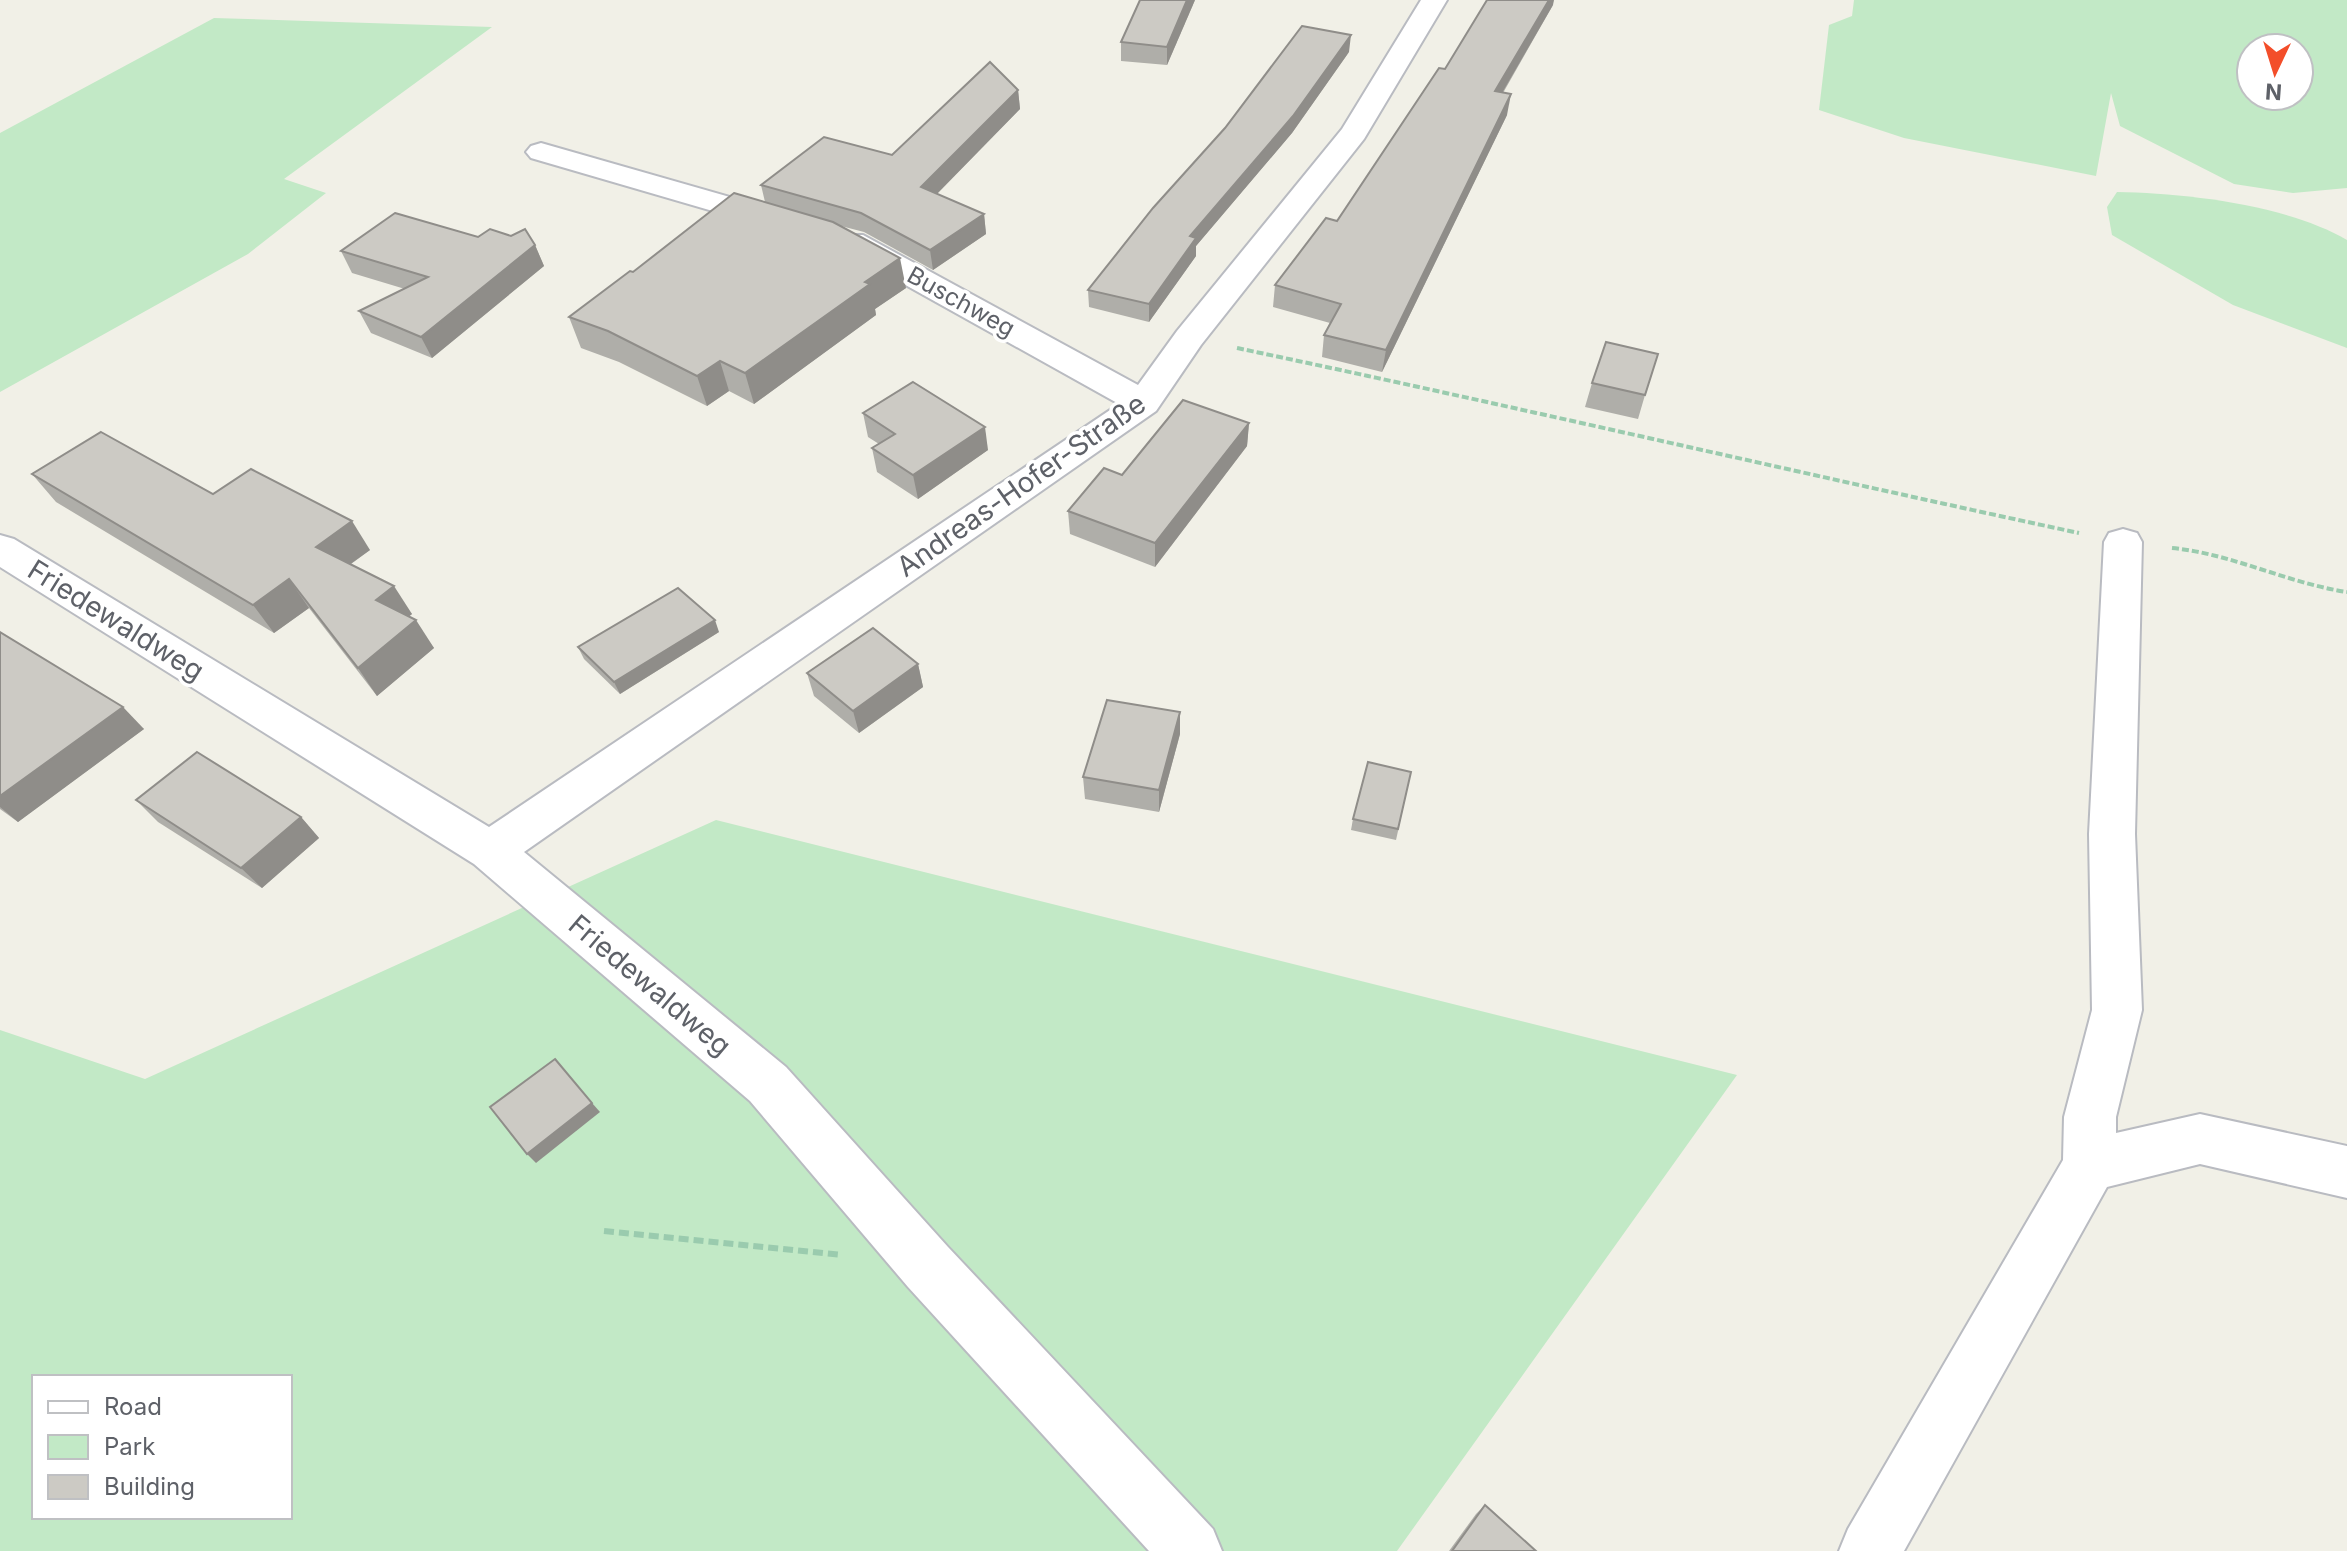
<svg xmlns="http://www.w3.org/2000/svg" width="2347" height="1551" viewBox="0 0 2347 1551" font-family="Inter,sans-serif">
<rect width="100%" height="100%" fill="#f1f0e7"/>
<g fill="#c2e9c6" fill-rule="evenodd">
<path d="M1854 0H2347V188L2293 193 2234 184 2120 126 2111 93 2096 176 1904 138 1819 110 1829 25 1852 16ZM2299 48V96H2251V48Z"/>
<path d="M214 18 492 27 284 179 326 193 248 254 0 392V133Z"/>
<path d="M2117 192C2186 193 2287 205 2347 240V348L2233 305 2112 235 2107 207Z"/>
<path d="M716 820 1737 1075 1397 1551H0V1030L145 1079ZM34 1377H290V1517H34Z"/>
</g>
<g fill="none" stroke-linecap="round" stroke-linejoin="round">
<defs>
<g id="minor">
<path d="M1421 0H1447L1364 139 1201 345 1156 411 524 852 786 1067 948 1247 1213 1529 1222 1551H1149L908 1287 750 1101 474 864 0 567V535L14 539 489 827 1119 404 841 249 836 242 841 235H863L1138 385 1177 331 1342 129Z"/>
<path d="M541 143 789 214 793 221 789 228 778 230 531 158 526 152 531 146Z"/>
<path d="M2123 529 2137 533 2142 542 2135 834 2142 1010 2116 1117V1133L2200 1114 2347 1146V1198L2200 1164 2107 1187 1904 1551H1839L1848 1529 2063 1160 2064 1117 2092 1010 2089 834 2104 542 2109 533Z"/>
</g>
</defs>
<use href="#minor" stroke="#b9bbc1" stroke-width="4"/>
<g stroke="#9acbae" stroke-width="4" stroke-dasharray="7 3" stroke-linecap="butt">
<path d="M1237 348C1518 407 1798 473 2079 533"/>
<path d="M2172 548C2233 554 2287 583 2347 592"/>
</g>
<path stroke="#9acbae" stroke-width="6" stroke-dasharray="10 5" stroke-linecap="butt" d="M604 1231 842 1255"/>
<use href="#minor" fill="#fff" fill-rule="evenodd"/>
</g>
<g fill="#afaea9">
<path d="M1195 0 1167 65 1121 61V42Z"/>
<path d="M1553 5 1503 93 1507 115 1382 372 1322 357 1324 335 1330 323 1273 307 1275 285 1337 221 1445 69Z"/>
<path d="M1349 52 1292 133 1196 246V256L1149 322 1089 307 1088 290Z"/>
<path d="M1018 90 1020 109 937 194 984 214 986 234 933 270 864 232 841 226 906 288 875 309 876 315 754 404 729 391 707 406 619 362 581 348 569 317 633 272 765 202 761 185 892 155Z"/>
<path d="M478 237 535 245 544 266 432 358 371 333 359 311 405 289 352 273 341 251Z"/>
<path d="M1592 383 1645 395 1638 419 1585 407Z"/>
<path d="M863 413 988 450 918 499 877 472 872 448 879 444 868 437Z"/>
<path d="M1249 423 1247 446 1155 567 1070 534 1068 511 1122 475Z"/>
<path d="M32 474 213 494 370 550 351 564 412 614 409 616 434 648 377 696 309 608 274 633 56 502Z"/>
<path d="M0 632 144 729 18 822 0 809Z"/>
<path d="M719 632 620 694 584 659 578 647Z"/>
<path d="M918 664 923 687 859 733 814 696 807 673Z"/>
<path d="M1180 734 1159 812 1085 799 1083 777Z"/>
<path d="M1411 772 1396 840 1351 830 1353 819Z"/>
<path d="M136 800 301 817 319 838 262 888 158 822Z"/>
<path d="M1485 1505 1536 1551H1449L1476 1514Z"/>
</g>
<g fill="#8f8d89">
<path d="M1187 0H1195L1167 65V47Z"/>
<path d="M1549 0H1554L1553 5 1491 112 1495 91Z"/>
<path d="M1351 35 1349 52 1292 133 1196 246V256L1149 322V304L1190 236Z"/>
<path d="M1018 90 1020 109 924 207 921 187Z"/>
<path d="M1511 94 1507 115 1382 372 1386 350Z"/>
<path d="M984 214 986 234 933 270 930 250Z"/>
<path d="M535 245 544 266 432 358 421 337Z"/>
<path d="M900 258 906 288 875 309 876 315 754 404 745 373 865 282Z"/>
<path d="M720 361 729 391 707 406 697 376Z"/>
<path d="M1249 423 1247 446 1155 567V543Z"/>
<path d="M985 427 988 450 918 499 913 475Z"/>
<path d="M352 521 370 550 335 575 316 547Z"/>
<path d="M289 579 309 608 274 633 253 605Z"/>
<path d="M394 586 412 614 395 628 376 600Z"/>
<path d="M416 620 434 648 377 696 358 668Z"/>
<path d="M715 620 719 632 620 694 614 682Z"/>
<path d="M918 664 923 687 859 733 853 711Z"/>
<path d="M123 707 144 729 18 822 0 807V796Z"/>
<path d="M1180 712V734L1159 812V790Z"/>
<path d="M301 817 319 838 262 888 241 868Z"/>
<path d="M592 1103 600 1112 536 1163 527 1154Z"/>
</g>
<g fill="#cccac4" stroke="#8f8d89" stroke-width="2">
<path d="M1140 0H1187L1167 47 1121 42Z"/>
<path d="M1487 0H1549L1495 91 1511 94 1386 350 1324 335 1341 304 1275 285 1326 218 1337 221 1439 68 1445 69Z"/>
<path d="M1302 26 1351 35 1293 116 1190 236 1196 238 1149 304 1088 290 1153 208 1225 128Z"/>
<path d="M990 62 1018 90 921 187 984 214 930 250 861 213 761 185 824 137 892 155Z"/>
<path d="M734 193 833 222 900 258 865 282 870 284 745 373 720 361 697 376 608 331 569 317 630 271 633 272Z"/>
<path d="M395 213 478 237 490 229 511 236 525 229 535 245 421 337 359 311 428 277 341 251Z"/>
<path d="M1606 342 1658 354 1645 395 1592 383Z"/>
<path d="M913 382 985 427 913 475 872 448 895 434 863 413Z"/>
<path d="M1183 400 1249 423 1155 543 1068 511 1104 468 1122 475Z"/>
<path d="M101 432 213 494 251 469 352 521 316 547 394 586 376 600 416 620 358 668 289 579 253 605 32 474Z"/>
<path d="M678 588 715 620 614 682 578 647Z"/>
<path d="M873 628 918 664 853 711 807 673Z"/>
<path d="M0 632 123 707 0 796Z"/>
<path d="M1107 700 1180 712 1159 790 1083 777Z"/>
<path d="M197 752 301 817 241 868 136 800Z"/>
<path d="M1368 762 1411 772 1398 829 1353 819Z"/>
<path d="M555 1059 592 1103 527 1154 490 1107Z"/>
<path d="M1485 1505 1536 1551H1452Z"/>
</g>
<g text-anchor="middle" stroke-width="7" stroke-linejoin="round" paint-order="stroke">
<g font-size="24" fill="#5e6168" stroke="#fff">
<text transform="translate(961 302) rotate(29)" y="8">Buschweg</text>
</g>
<g font-size="28" fill="#5e6168" stroke="#fff">
<text transform="translate(1021 485) rotate(-35)" y="10">Andreas-Hofer-Straße</text>
<text transform="translate(116 620) rotate(32)" y="10">Friedewaldweg</text>
<text transform="translate(650 985) rotate(40)" y="10">Friedewaldweg</text>
</g>
</g>
<rect x="32" y="1375" width="260" height="144" fill="#ffffff" stroke="#bfc0c3" stroke-width="2"/>
<rect x="48" y="1401" width="40" height="12" fill="#ffffff" stroke="#bfc0c3" stroke-width="2"/>
<text x="104" y="1415" font-size="24" fill="#5e6168">Road</text>
<rect x="48" y="1435" width="40" height="24" fill="#c2e9c6" stroke="#bfc0c3" stroke-width="2"/>
<text x="104" y="1455" font-size="24" fill="#5e6168">Park</text>
<rect x="48" y="1475" width="40" height="24" fill="#cccac4" stroke="#bfc0c3" stroke-width="2"/>
<text x="104" y="1495" font-size="24" fill="#5e6168">Building</text>
<g transform="translate(2275 72) rotate(184)"><circle r="38" fill="#ffffff" stroke="#bfc0c3" stroke-width="2"/>
<path d="M0-6L14 30L0 20L-14 30Z" fill="#f34e2a"/>
<text y="-12" font-size="22" font-weight="bold" text-anchor="middle" fill="#5e6168">N</text>
</g>
</svg>
